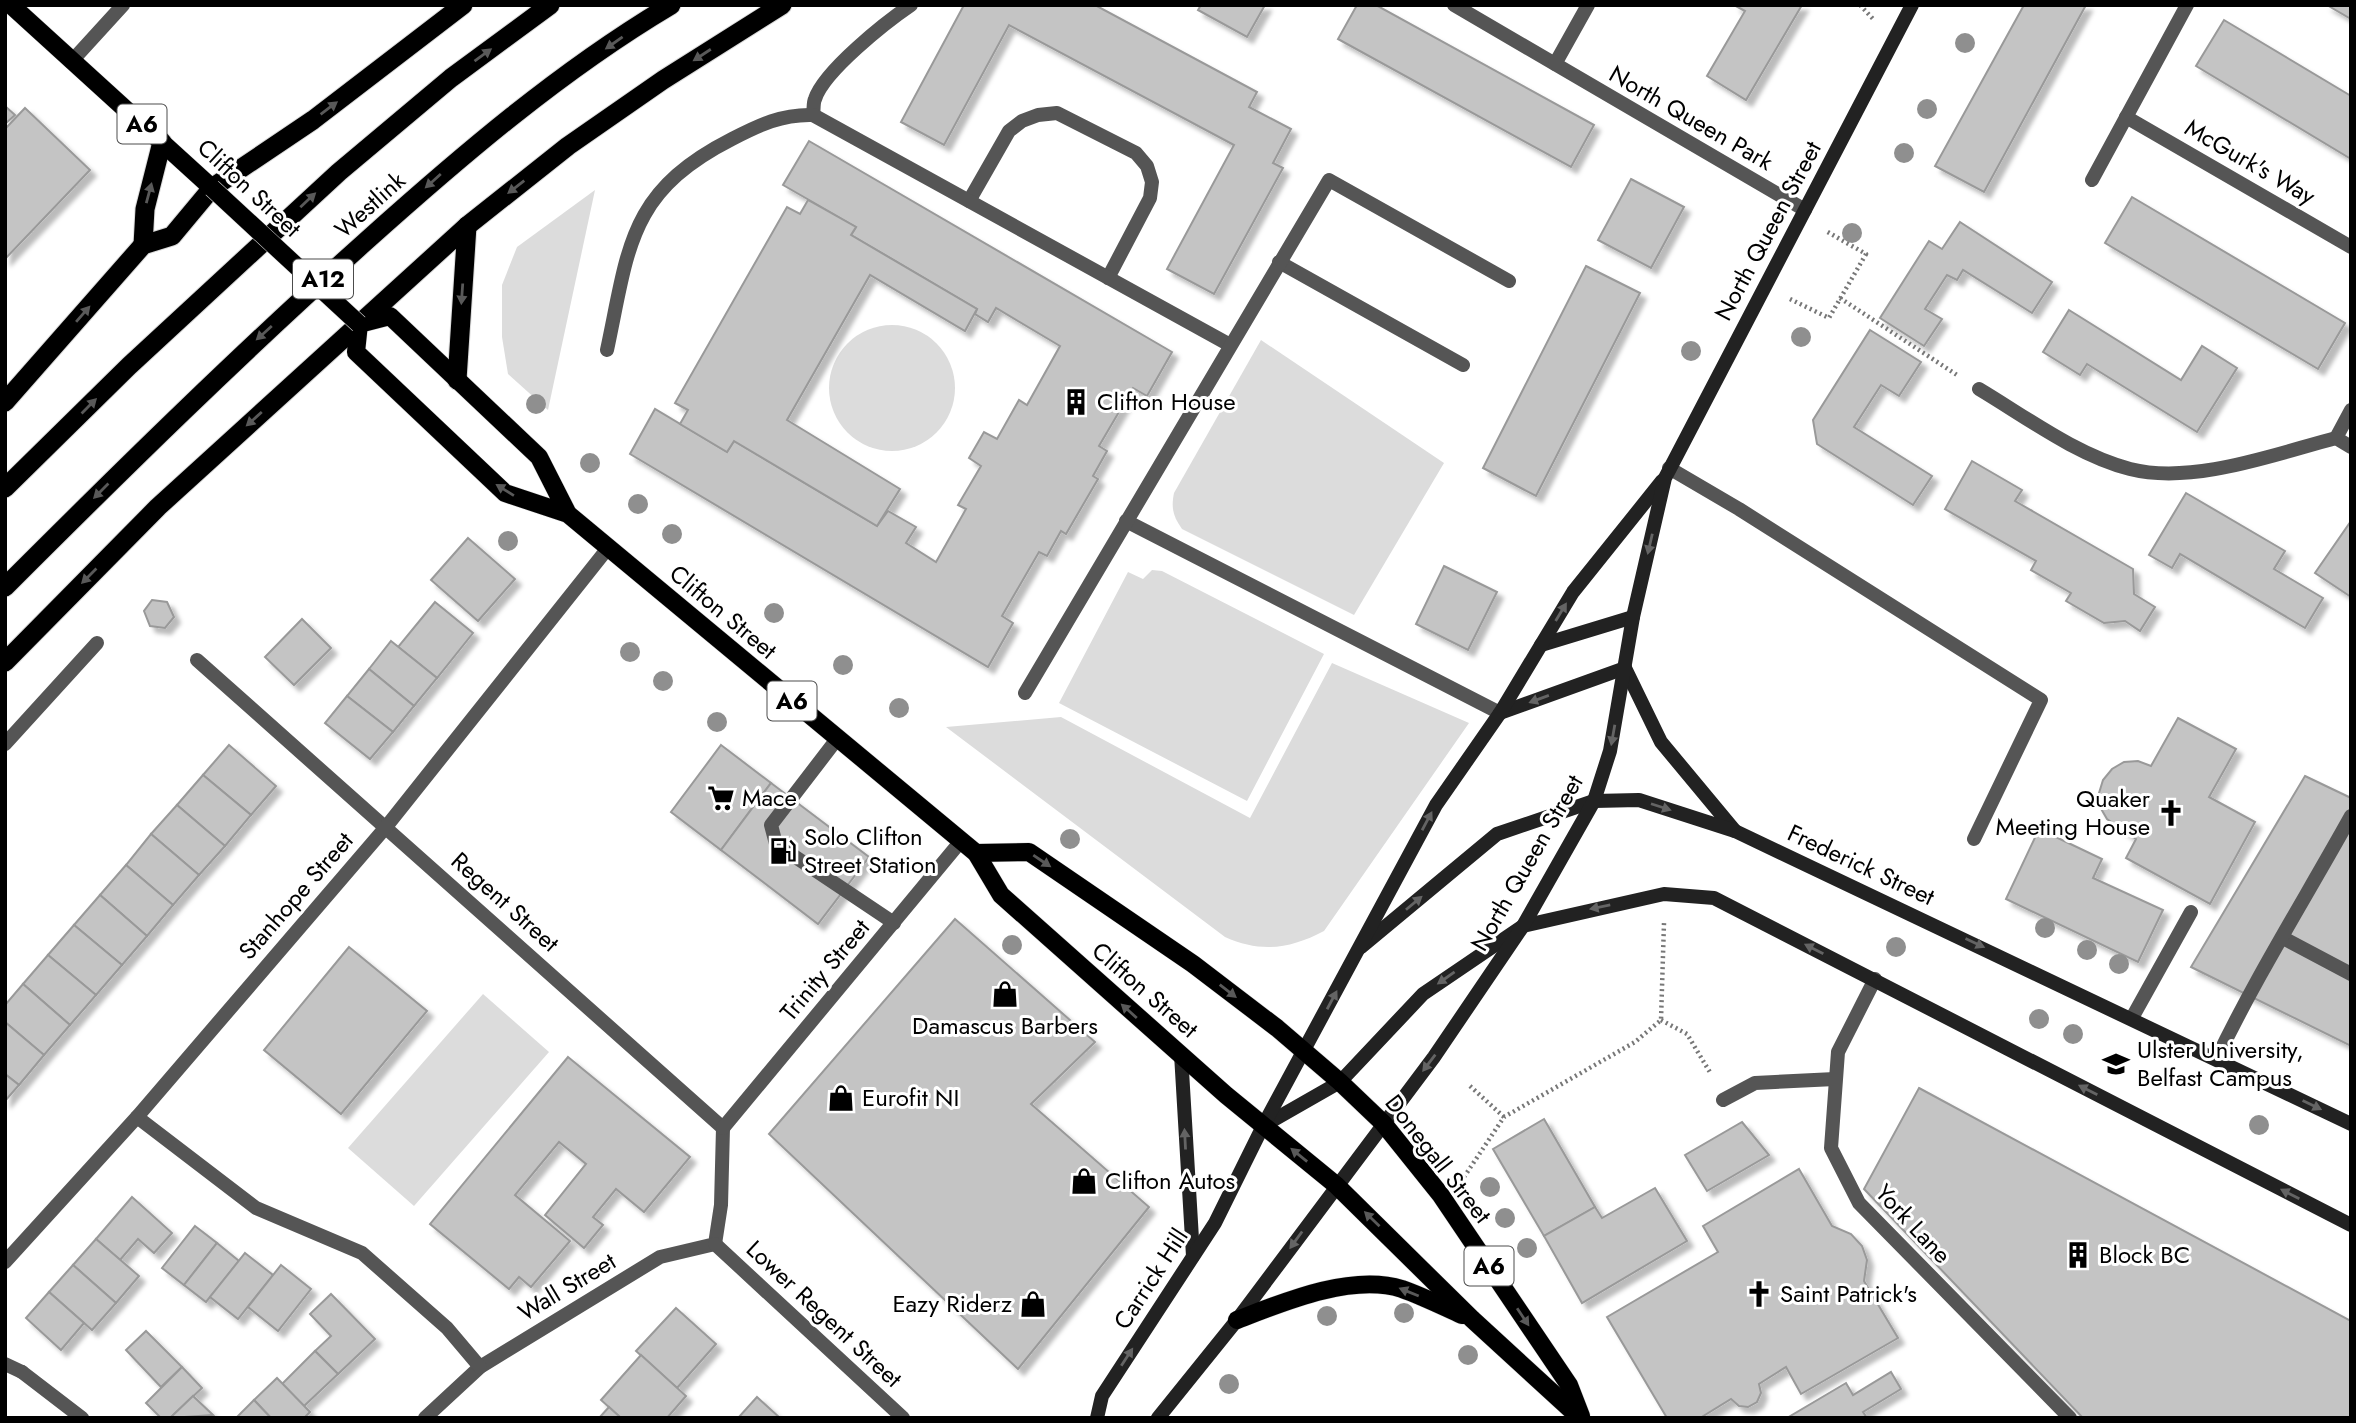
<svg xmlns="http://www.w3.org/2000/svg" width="2356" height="1423" viewBox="0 0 2356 1423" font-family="Jost,sans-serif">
<defs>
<filter id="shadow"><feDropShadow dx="6" dy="6" stdDeviation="2" flood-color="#0004"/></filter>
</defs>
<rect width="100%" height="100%" fill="#fff"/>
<g fill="#dcdcdc">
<path d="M595 190 548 410 508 374 502 337V285L517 247Z"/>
<circle cx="892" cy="388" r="63"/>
<path d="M1261 340 1444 463 1354 615 1182 529C1173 516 1171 508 1174 493Z"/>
<path d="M1152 570 1162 571 1324 654 1247 801 1059 703 1128 572 1143 579Z"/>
<path d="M1332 663 1469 723 1324 931C1290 949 1261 953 1225 937L946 727 1061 717 1250 818Z"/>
<path d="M483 994 549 1052 414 1206 348 1148Z"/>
</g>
<g fill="#c4c4c4" stroke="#999" stroke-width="2" filter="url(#shadow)">
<path d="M964 5H1095L1257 92 1249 107 1291 129 1273 163 1283 168 1214 294 1167 269 1234 145 1009 25 944 145 901 122Z"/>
<path d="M1201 5H1265L1247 37 1198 10Z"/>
<path d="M1357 5H1376L1594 125 1571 167 1338 39Z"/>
<path d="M1734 5H1802L1746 100 1707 76 1745 11Z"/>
<path d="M2024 5H2086L1984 192 1935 166Z"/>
<path d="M2327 5H2351V19Z"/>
<path d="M2224 20 2351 96V159L2196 66Z"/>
<path d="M5 106 15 115 5 124Z"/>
<path d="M25 108 90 170 5 259V129Z"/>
<path d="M809 141 1172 352 1147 396 1133 388 1099 446 1107 451 1093 476 1098 479 1066 534 1061 531 1047 556 1039 552 1002 616 1013 623 988 667 630 454 655 409 727 452 734 441 877 526 888 511 916 527 906 543 936 562 966 509 958 505 981 466 969 458 984 432 997 439 1019 400 1027 405 1060 346 996 308 988 322 975 314 977 309 851 235 856 227 783 185Z"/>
<path d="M1631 179 1684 207 1651 268 1598 240Z"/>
<path d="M2132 197 2345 323 2318 369 2105 243Z"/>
<path d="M808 200 856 227 851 235 977 309 965 331 870 275 787 420 900 489 877 526 734 441 727 452 680 424 688 410 675 403 787 207 800 214Z"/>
<path d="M1960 222 2052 282 2032 313 1963 270 1957 280 1947 275 1925 309 1942 319 1924 346 1880 318 1929 241 1942 249Z"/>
<path d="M1586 266 1640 293 1536 496 1483 468Z"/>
<path d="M2069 310 2181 380 2202 346 2237 368 2197 432 2087 364 2080 375 2043 352Z"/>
<path d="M1870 330 1921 362 1899 396 1881 385 1854 427 1932 476 1913 505 1817 444 1813 420Z"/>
<path d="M1972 461 2022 490 2015 501 2133 569 2134 594 2155 607 2140 631 2125 621 2104 623 2066 601 2071 593 2031 570 2036 561 1945 509Z"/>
<path d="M2186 493 2285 551 2274 569 2323 598 2305 628 2180 554 2172 568 2149 555Z"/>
<path d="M2351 521V597L2315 573Z"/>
<path d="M468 538 515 579 478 621 431 580Z"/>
<path d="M1444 566 1497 592 1468 650 1416 624Z"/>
<path d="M152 600 167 602 174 617 165 628 150 626 144 611Z"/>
<path d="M435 602 473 633 437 678 398 647Z"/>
<path d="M302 619 331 648 294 685 265 657Z"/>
<path d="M391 641 437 678 414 706 369 669Z"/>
<path d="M369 669 414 706 393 732 347 696Z"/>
<path d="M347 696 393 732 370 759 325 723Z"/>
<path d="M2178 718 2236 749 2209 797 2255 822 2210 904 2126 858 2136 839 2107 819 2100 807 2099 793 2103 780 2112 769 2124 762 2138 761 2151 766Z"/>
<path d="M229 745 276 786 251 815 203 775Z"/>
<path d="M721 745 771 783 721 850 671 812Z"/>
<path d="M203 775 251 815 225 846 177 805Z"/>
<path d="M2305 776 2351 798V1046L2191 967Z"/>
<path d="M771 783 869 857 818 924 721 850Z"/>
<path d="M177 805 225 846 199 875 151 834Z"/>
<path d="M2039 829 2102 859 2093 878 2163 910 2138 962 2006 899Z"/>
<path d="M151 834 199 875 173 905 126 865Z"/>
<path d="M126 865 173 905 147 936 100 895Z"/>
<path d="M100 895 147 936 122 965 74 925Z"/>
<path d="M955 919 1095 1042 1031 1104 1149 1207 1018 1369 769 1134Z"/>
<path d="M74 925 122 965 96 995 48 955Z"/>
<path d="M349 947 427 1011 341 1114 264 1050Z"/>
<path d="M48 955 96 995 70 1025 23 984Z"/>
<path d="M23 984 70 1025 44 1055 5 1022V1005Z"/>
<path d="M5 1022 44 1055 19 1085 5 1074Z"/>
<path d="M568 1057 690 1157 644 1212 616 1189 593 1217 603 1225 584 1248 545 1215 586 1164 559 1142 515 1195 570 1241 531 1287 519 1277 509 1289 430 1224Z"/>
<path d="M5 1074 19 1085 5 1101Z"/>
<path d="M1919 1088 2351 1321V1418H2083L1864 1189Z"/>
<path d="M1544 1119 1595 1207 1544 1236 1493 1149Z"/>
<path d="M1742 1122 1769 1155 1707 1191 1685 1155Z"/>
<path d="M1799 1169 1832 1226 1851 1234 1862 1246 1867 1260 1864 1281 1898 1338 1801 1394 1786 1367 1759 1384 1761 1393 1757 1402 1748 1407 1739 1406 1731 1399 1700 1418H1667L1607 1317 1718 1252 1703 1226Z"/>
<path d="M1655 1188 1687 1241 1582 1303 1544 1236 1595 1207 1602 1218Z"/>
<path d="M132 1197 172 1233 154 1253 138 1239 120 1260 96 1239Z"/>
<path d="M195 1226 217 1243 184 1285 162 1268Z"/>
<path d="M96 1239 139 1276 116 1303 73 1265Z"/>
<path d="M217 1243 239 1261 206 1302 184 1285Z"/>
<path d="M245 1253 273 1275 238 1319 210 1297Z"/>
<path d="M73 1265 116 1303 92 1330 49 1292Z"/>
<path d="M281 1265 311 1289 278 1331 248 1307Z"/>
<path d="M49 1292 84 1323 61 1350 26 1318Z"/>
<path d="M331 1294 375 1339 338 1374 315 1351 331 1336 310 1314Z"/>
<path d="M676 1308 716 1344 677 1388 636 1351Z"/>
<path d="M146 1331 182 1367 161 1387 126 1350Z"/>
<path d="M315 1351 338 1374 304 1406 282 1384Z"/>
<path d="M641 1355 686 1396 667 1418H621L601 1400Z"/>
<path d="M182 1367 202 1388 170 1418H161L146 1403Z"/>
<path d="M1891 1372 1901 1389 1863 1412 1867 1418H1787L1846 1383 1853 1395Z"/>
<path d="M277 1378 310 1412 304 1418H271L254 1400Z"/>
<path d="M193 1396 213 1415 170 1418Z"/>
<path d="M757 1397 780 1418H738Z"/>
<path d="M254 1400 271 1418H236Z"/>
<path d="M609 1407 621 1418H599Z"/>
</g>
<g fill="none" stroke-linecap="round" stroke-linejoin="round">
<defs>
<g id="primary">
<path d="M11 5 212 188"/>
<path d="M568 514 505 493 356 352 359 324 390 316 539 457 568 514 976 853 1001 895 1226 1095 1336 1185 1472 1319 1580 1418"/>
<path d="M976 853 1029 852 1193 964 1277 1028 1340 1082 1383 1123 1440 1194 1569 1385 1581 1416"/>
<path d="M1237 1320C1283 1302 1352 1273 1402 1289 1422 1296 1442 1306 1462 1315"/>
</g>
<g id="trunk">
<path d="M143 245 145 209 162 142"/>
<path d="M457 380 467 226"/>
<path d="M5 402 143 245 172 236 212 188 313 120 463 5"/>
<path d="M5 488 129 366 339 172 451 78 550 5"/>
<path d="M5 587C123 469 241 353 365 242 461 156 560 71 671 5"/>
<path d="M5 662 158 507 467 226 568 146 663 80 782 5"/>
</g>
</defs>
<use href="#primary" stroke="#dbdbdb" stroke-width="19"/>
<use href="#trunk" stroke="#dbdbdb" stroke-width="21"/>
<g stroke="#777" stroke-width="4.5" stroke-dasharray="2 3.5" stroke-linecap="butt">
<path d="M1860 5 1874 20"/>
<path d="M1840 298 1957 375"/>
<path d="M1790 299 1829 318 1866 254 1826 231"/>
<path d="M1661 1020 1687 1034 1711 1074"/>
<path d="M1470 1086 1504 1117"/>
<path d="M1464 1177 1504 1117 1635 1042 1661 1020 1664 923"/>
</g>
<g stroke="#555" stroke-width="14">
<path d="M813 115C814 110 813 103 815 99 824 71 886 22 911 5"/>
<path d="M969 201 1009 131 1022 121 1038 115 1057 113 1136 153 1147 166 1152 182 1150 198 1108 278"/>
<path d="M1279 262 1463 365"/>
<path d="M607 350C629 247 628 192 732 139 759 125 782 114 813 115L1230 345"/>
<path d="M1669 468 1739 509 2041 700 1974 839"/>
<path d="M1126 521 1500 713"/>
<path d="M1025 693 1329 180 1509 281"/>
<path d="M837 739 771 825 776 844 894 923"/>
<path d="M5 744 97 643"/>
<path d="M2283 938 2351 974"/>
<path d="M2132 1018 2191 912"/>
<path d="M2217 1058C2257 975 2306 897 2351 816"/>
<path d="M1723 1100 1755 1083 1835 1079"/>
</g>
<path stroke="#555" stroke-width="14" d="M5 1364 22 1372"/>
<g stroke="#555" stroke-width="14">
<path d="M1454 5 1805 210"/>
<path d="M71 62 123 5"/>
<path d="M1555 64 1588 5"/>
<path d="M2126 117 2351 247"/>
<path d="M2092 180 2187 5"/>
<path d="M1979 389C2026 417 2076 455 2130 469 2193 485 2275 454 2336 438L2351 447"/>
<path d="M2336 438 2351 410"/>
<path d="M197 660 723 1128 721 1205 715 1244 660 1257 480 1367 425 1418"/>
<path d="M1875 979 1838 1052 1831 1148 1859 1203 2070 1418"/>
<path d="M137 1117 256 1208 362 1253 447 1328 480 1367"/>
<path d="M723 1128 961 841"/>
<path d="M715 1244 903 1418"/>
<path d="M5 1262 137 1117 386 827 608 548"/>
<path d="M22 1372 82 1418"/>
</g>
<g stroke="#222" stroke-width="14">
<path d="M1541 645 1633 617"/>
<path d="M1625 668 1661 742 1735 831"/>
<path d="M1500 713 1625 668"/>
<path d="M1361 947 1497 834 1594 801 1639 800 1735 831 2351 1124"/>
<path d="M1181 1054 1193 1256"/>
<path d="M1263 1126 1340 1082 1423 994 1523 926 1664 894 1714 898 2351 1225"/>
<path d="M1097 1418 1102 1396 1215 1223 1263 1126 1436 805 1500 713 1573 592 1662 481"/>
<path d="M1158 1418 1237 1320 1434 1057 1523 926 1594 801 1610 751 1633 617 1665 478 1912 5"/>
</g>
<use href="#primary" stroke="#000" stroke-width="18"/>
<use href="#trunk" stroke="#000" stroke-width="19"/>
<defs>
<path id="primary-bridge" d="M212 188 359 324"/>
</defs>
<use href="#primary-bridge" stroke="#dbdbdb" stroke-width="19" stroke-linecap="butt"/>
<use href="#primary-bridge" stroke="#000" stroke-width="18"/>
</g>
<g fill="#8f8f8f">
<circle cx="1965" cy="43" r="10"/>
<circle cx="1927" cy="109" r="10"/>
<circle cx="1904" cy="153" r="10"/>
<circle cx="1852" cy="233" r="10"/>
<circle cx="1801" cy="337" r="10"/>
<circle cx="1691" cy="351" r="10"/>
<circle cx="536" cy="404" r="10"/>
<circle cx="590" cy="463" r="10"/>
<circle cx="638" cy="504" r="10"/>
<circle cx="672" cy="534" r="10"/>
<circle cx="508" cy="541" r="10"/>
<circle cx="774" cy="613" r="10"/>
<circle cx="630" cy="652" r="10"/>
<circle cx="843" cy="665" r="10"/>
<circle cx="663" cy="681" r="10"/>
<circle cx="899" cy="708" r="10"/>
<circle cx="717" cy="722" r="10"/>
<circle cx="1070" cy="839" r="10"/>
<circle cx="2045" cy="928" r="10"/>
<circle cx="1012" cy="945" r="10"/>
<circle cx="1896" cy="947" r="10"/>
<circle cx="2087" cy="950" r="10"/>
<circle cx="2119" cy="964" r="10"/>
<circle cx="2039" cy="1019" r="10"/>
<circle cx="2073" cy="1034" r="10"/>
<circle cx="2259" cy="1125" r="10"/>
<circle cx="1490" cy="1187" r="10"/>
<circle cx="1505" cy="1218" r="10"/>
<circle cx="1527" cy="1248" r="10"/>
<circle cx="1404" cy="1313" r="10"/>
<circle cx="1327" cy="1316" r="10"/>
<circle cx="1468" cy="1355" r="10"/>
<circle cx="1229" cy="1384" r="10"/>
</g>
<defs><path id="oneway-solid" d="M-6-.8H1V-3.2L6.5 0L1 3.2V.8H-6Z" transform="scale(1.75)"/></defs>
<g fill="#595959">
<use href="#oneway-solid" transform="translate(614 43) rotate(145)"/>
<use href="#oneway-solid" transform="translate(483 55) rotate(-36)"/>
<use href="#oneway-solid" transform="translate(702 55) rotate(147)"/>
<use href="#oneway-solid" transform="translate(329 108) rotate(-37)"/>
<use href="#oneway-solid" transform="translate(433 181) rotate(138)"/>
<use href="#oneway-solid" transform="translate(516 187) rotate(142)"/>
<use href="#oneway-solid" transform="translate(149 193) rotate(-75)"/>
<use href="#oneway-solid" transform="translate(308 200) rotate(-43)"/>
<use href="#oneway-solid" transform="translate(462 294) rotate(94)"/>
<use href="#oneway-solid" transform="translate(83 314) rotate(-49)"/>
<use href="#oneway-solid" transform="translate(264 333) rotate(138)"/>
<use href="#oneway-solid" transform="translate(89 406) rotate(-45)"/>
<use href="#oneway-solid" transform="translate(254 419) rotate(138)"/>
<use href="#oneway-solid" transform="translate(505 490) rotate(-148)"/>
<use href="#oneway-solid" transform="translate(101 491) rotate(135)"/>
<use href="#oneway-solid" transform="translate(89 576) rotate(135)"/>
<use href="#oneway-solid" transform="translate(1042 861) rotate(34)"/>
<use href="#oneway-solid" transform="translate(1228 991) rotate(38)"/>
<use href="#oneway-solid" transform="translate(1129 1011) rotate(-138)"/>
<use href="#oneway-solid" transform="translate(1299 1155) rotate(-141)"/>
<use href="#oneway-solid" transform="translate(1372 1219) rotate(-136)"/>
<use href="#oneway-solid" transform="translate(1409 1292) rotate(-158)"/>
<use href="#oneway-solid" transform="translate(1523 1317) rotate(56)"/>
</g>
<g fill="#646464">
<use href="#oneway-solid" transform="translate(1650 544) rotate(103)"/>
<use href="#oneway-solid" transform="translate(1561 612) rotate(-59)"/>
<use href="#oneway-solid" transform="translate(1539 699) rotate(160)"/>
<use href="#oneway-solid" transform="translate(1613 735) rotate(100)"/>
<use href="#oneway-solid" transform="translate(1661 807) rotate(18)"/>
<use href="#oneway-solid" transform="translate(1427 821) rotate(-62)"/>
<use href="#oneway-solid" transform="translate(1414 903) rotate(-40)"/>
<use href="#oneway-solid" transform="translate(1600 907) rotate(168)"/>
<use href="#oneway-solid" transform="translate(1975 943) rotate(25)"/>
<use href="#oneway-solid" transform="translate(1814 949) rotate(-153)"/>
<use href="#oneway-solid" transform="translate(1446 978) rotate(145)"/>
<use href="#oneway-solid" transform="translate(1332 1000) rotate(-62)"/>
<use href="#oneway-solid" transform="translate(1429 1063) rotate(127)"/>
<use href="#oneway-solid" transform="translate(2088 1090) rotate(-153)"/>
<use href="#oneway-solid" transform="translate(2312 1105) rotate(26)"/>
<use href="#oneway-solid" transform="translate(1185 1139) rotate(-93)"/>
<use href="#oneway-solid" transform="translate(2290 1194) rotate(-153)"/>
<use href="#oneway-solid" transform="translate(1296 1240) rotate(126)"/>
<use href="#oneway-solid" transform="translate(1127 1357) rotate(-57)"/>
</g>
<defs>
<symbol id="building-bare" viewBox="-9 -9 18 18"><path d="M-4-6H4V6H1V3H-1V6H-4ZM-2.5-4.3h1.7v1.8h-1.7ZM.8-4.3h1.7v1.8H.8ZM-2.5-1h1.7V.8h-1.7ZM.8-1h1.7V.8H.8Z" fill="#000" stroke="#fff" stroke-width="2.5" paint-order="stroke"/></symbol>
<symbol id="supermarket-bare" viewBox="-9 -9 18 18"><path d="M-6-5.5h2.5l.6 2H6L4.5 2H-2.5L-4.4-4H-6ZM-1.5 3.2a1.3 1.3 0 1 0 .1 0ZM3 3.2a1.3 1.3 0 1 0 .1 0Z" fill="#000" stroke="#fff" stroke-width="2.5" paint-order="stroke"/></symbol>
<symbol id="church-bare" viewBox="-9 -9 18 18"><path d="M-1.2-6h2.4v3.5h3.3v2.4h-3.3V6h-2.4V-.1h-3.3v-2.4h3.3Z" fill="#000" stroke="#fff" stroke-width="2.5" paint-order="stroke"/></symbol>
<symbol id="fuel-bare" viewBox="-9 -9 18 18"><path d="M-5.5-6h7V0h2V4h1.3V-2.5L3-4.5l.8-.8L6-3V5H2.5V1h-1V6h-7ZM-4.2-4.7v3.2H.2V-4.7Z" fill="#000" stroke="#fff" stroke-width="2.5" paint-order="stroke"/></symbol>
<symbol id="shop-bare" viewBox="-9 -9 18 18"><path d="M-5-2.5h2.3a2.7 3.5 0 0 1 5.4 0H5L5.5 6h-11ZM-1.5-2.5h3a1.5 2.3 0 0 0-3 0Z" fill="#000" stroke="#fff" stroke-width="2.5" paint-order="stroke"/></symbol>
<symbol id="university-bare" viewBox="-9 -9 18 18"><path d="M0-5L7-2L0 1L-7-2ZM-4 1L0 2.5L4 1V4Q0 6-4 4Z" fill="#000" stroke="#fff" stroke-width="2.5" paint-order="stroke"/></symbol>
</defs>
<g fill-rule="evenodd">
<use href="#building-bare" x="1057" y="383" width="38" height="38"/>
<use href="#supermarket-bare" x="702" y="779" width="38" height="38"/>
<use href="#church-bare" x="2152" y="794" width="38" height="38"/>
<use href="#fuel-bare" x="764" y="832" width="38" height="38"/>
<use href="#shop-bare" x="986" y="975" width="38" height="38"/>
<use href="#university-bare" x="2097" y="1045" width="38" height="38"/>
<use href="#shop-bare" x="822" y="1079" width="38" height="38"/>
<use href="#shop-bare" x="1065" y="1162" width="38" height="38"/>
<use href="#building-bare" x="2059" y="1236" width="38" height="38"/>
<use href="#church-bare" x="1740" y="1275" width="38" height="38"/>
<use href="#shop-bare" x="1014" y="1285" width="38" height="38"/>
</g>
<g text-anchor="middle" stroke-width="6" stroke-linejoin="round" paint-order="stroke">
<g fill="#fff" stroke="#4c4c4c" stroke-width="2">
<rect x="117.5" y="104.5" width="49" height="39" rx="5"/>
<rect x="293" y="259.5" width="60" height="39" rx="5"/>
<rect x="767.5" y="681.5" width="49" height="39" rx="5"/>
<rect x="1464.5" y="1246.5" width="49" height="39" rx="5"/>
</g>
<g font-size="23" font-weight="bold" fill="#000">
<text x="142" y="132">A6</text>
<text x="323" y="287">A12</text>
<text x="792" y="709">A6</text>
<text x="1489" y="1274">A6</text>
</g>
<g font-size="24" fill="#000" stroke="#fff">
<text transform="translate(1691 118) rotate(30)" y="8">North Queen Park</text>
<text transform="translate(2250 162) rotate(30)" y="8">McGurk's Way</text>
<text transform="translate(249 188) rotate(43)" y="8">Clifton Street</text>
<text transform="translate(370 205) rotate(-42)" y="8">Westlink</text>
<text transform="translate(1768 231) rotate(-62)" y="8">North Queen Street</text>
<text transform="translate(723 612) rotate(40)" y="8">Clifton Street</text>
<text transform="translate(1527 863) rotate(-60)" y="8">North Queen Street</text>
<text transform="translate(1861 865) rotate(25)" y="8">Frederick Street</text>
<text transform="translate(296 896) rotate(-49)" y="8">Stanhope Street</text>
<text transform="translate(505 902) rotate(42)" y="8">Regent Street</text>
<text transform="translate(825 970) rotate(-50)" y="8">Trinity Street</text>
<text transform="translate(1145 990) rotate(41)" y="8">Clifton Street</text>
<text transform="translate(1438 1159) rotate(52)" y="8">Donegall Street</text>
<text transform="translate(1913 1224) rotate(47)" y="8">York Lane</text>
<text transform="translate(1151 1279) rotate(-57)" y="8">Carrick Hill</text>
<text transform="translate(567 1287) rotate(-31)" y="8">Wall Street</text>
<text transform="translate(824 1314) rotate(43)" y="8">Lower Regent Street</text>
</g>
<g font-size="24" fill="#000" stroke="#fff" text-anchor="start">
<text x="1097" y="410">Clifton House</text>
<text x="742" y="806">Mace</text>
<text x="2150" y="807" text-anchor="end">Quaker<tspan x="2150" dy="28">Meeting House</tspan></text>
<text x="804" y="845">Solo Clifton<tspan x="804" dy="28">Street Station</tspan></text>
<text x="1005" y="1034" text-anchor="middle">Damascus Barbers</text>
<text x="2137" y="1058">Ulster University,<tspan x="2137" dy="28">Belfast Campus</tspan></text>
<text x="862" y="1106">Eurofit NI</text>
<text x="1105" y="1189">Clifton Autos</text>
<text x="2099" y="1263">Block BC</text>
<text x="1780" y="1302">Saint Patrick's</text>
<text x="1012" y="1312" text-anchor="end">Eazy Riderz</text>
</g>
</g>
<rect width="2356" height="1423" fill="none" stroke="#000000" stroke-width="14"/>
</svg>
